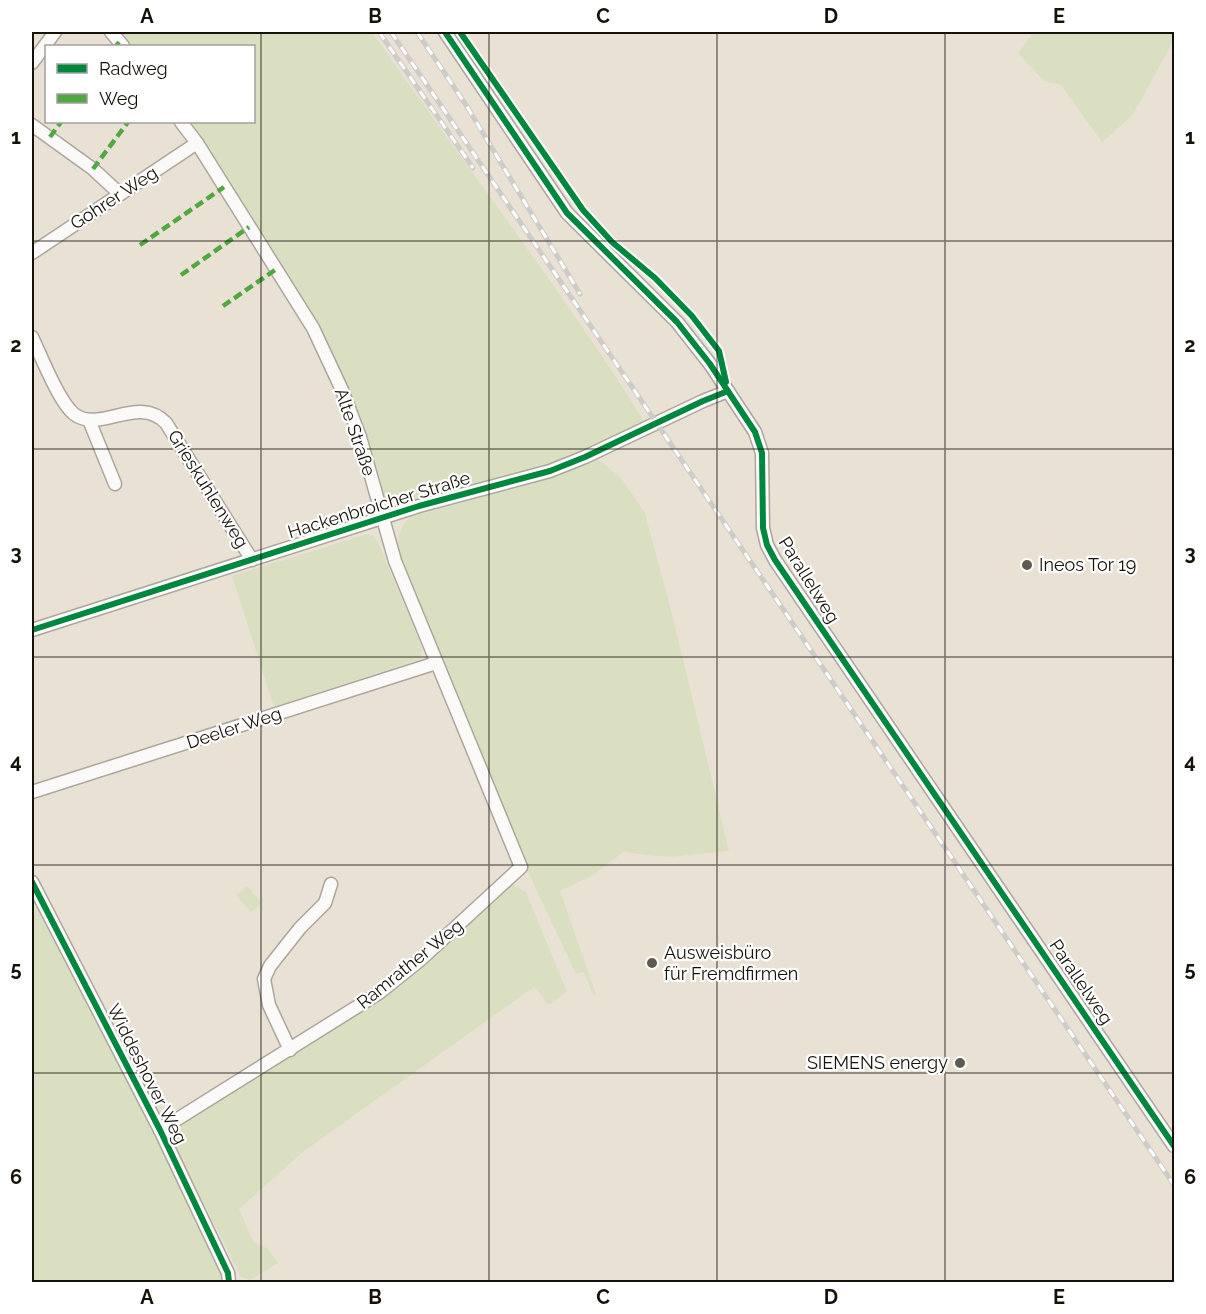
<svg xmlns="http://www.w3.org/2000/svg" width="1206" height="1314" viewBox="0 0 1206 1314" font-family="Raleway,sans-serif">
<rect width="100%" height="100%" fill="#e9e1d4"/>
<g fill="#dbdfc1">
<path d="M117 32H372C462 162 560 287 644 421L572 456 549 464 393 508H387L367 437 331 349 304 300 187 122H254V46H129Z"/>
<path d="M1034 32H1174V40L1132 116 1102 142 1061 85 1044 81 1018 53Z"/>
<path d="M597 460 602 462 621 478 645 513 675 626 729 851 668 857 623 852 593 875 560 891 596 994 593 995 584 972 576 974 535 887 402 570C396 551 395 532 410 517L534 483Z"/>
<path d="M367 534 374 536 378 542 420 642 422 652 420 659 274 707 232 576Z"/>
<path d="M509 883 526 892 567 992 549 1005 534 987 304 1151 239 1209 254 1243 267 1248 278 1263 250 1280 241 1277 171 1138 175 1126 358 1012Z"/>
<path d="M247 886 262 903 251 912 236 895Z"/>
<path d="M38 905 219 1264 222 1274 220 1282H32V909Z"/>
</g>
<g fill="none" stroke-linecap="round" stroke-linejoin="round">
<defs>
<g id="minor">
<path d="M111 32 123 46"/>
<path d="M445 32 567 213 677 322 710 364 755 432 762 453 763 528 767 545 775 560 1174 1146"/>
<path d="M32 63 55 32"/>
<path d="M32 125 93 169 120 194"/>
<path d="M32 253 197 143"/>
<path d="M32 337C41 356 59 402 74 414 100 434 138 394 166 423L252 560"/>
<path d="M89 420 115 484"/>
<path d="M32 630 419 506 550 471 585 457 703 401 728 391"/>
<path d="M32 792 436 663"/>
<path d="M32 882 160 1130 228 1273 229 1282"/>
<path d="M290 1050 269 1005 264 979 270 966 300 928 325 903 331 884"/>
<path d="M160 1130 379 993 419 961 521 867 395 561 360 437 342 390 313 328 197 143 181 122"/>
</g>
</defs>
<use href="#minor" stroke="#aca69c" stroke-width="15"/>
<use href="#minor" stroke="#fcfaf9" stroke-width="12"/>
<defs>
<g id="rail">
<path d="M379 32 473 168"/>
<path d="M391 32 1174 1185"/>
<path d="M417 32 466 105 580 294"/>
</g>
</defs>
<use href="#rail" stroke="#cfccc8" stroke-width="5"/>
<use href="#rail" stroke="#fff" stroke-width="3" stroke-dasharray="9" stroke-linecap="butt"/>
<g stroke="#51a841" stroke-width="4.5" stroke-dasharray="9 4.5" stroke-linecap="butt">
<path d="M116 46 119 42"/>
<path d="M50 137 61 122"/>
<path d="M93 169 128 122"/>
<path d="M140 245 224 187"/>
<path d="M181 275 249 227"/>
<path d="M223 306 275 270"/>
</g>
<defs>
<g id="cycleway">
<path d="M445 32 567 213 677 322 710 364 755 432 762 453 763 528 767 545 775 560 1174 1146"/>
<path d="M460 32 583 210 612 242 655 278 692 316 719 351 726 382"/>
<path d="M32 630 419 506 550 471 585 457 703 401 728 391"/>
<path d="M32 882 160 1130 228 1273 229 1282"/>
</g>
</defs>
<use href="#cycleway" stroke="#fff" stroke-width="10"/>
<use href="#cycleway" stroke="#00873e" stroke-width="6"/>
</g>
<path fill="none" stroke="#161109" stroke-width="1.5" stroke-opacity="0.55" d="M261 32V1282M489 32V1282M717 32V1282M945 32V1282M32 241H1174M32 449H1174M32 657H1174M32 865H1174M32 1073H1174"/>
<g fill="#605a50" stroke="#fff" stroke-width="2">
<circle cx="1027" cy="565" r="6"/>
<circle cx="652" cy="963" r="6"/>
<circle cx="960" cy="1063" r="6"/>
</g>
<g text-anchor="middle" stroke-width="4.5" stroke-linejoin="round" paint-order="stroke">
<g font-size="18" fill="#161109" stroke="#fff">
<text transform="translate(114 198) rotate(-33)" y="6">Gohrer Weg</text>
<text transform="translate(355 432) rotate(71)" y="6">Alte Straße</text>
<text transform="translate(208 489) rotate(58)" y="6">Grieskuhlenweg</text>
<text transform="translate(379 505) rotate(-17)" y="6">Hackenbroicher Straße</text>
<text transform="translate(809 580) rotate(58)" y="6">Parallelweg</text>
<text transform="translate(234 728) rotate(-18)" y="6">Deeler Weg</text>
<text transform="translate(410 964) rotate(-39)" y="6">Ramrather Weg</text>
<text transform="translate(1081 982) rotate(56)" y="6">Parallelweg</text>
<text transform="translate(147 1074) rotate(63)" y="6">Widdeshover Weg</text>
</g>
<g font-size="18" fill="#161109" stroke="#fff" text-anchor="start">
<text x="1039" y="571">Ineos Tor 19</text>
<text x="664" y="959">Ausweisbüro<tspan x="664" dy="21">für Fremdfirmen</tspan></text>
<text x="948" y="1069" text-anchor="end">SIEMENS energy</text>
</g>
</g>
<rect width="1206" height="1314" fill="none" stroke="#ffffff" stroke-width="66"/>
<rect x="45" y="45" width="210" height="78" fill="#ffffff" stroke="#a2a09d" stroke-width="1.5"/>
<rect x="57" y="64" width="30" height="9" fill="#00873e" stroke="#a2a09d" stroke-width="1.5"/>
<text x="99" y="75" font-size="18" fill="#161109">Radweg</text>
<rect x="57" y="94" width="30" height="9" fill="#51a841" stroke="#a2a09d" stroke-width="1.5"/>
<text x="99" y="105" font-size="18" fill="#161109">Weg</text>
<rect x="33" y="33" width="1140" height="1248" fill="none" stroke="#161109" stroke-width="2"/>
<g font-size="20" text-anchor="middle" font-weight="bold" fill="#161109">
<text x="147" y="23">A</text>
<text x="375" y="23">B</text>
<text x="603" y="23">C</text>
<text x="831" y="23">D</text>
<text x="1059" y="23">E</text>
<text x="16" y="144">1</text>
<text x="1190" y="144">1</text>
<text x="16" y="352">2</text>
<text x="1190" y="352">2</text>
<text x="16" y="560">3</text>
<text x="1190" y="560">3</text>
<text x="16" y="768">4</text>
<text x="1190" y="768">4</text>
<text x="16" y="976">5</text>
<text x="1190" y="976">5</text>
<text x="16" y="1184">6</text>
<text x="1190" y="1184">6</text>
<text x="147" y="1304">A</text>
<text x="375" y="1304">B</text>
<text x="603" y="1304">C</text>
<text x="831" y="1304">D</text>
<text x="1059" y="1304">E</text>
</g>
</svg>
